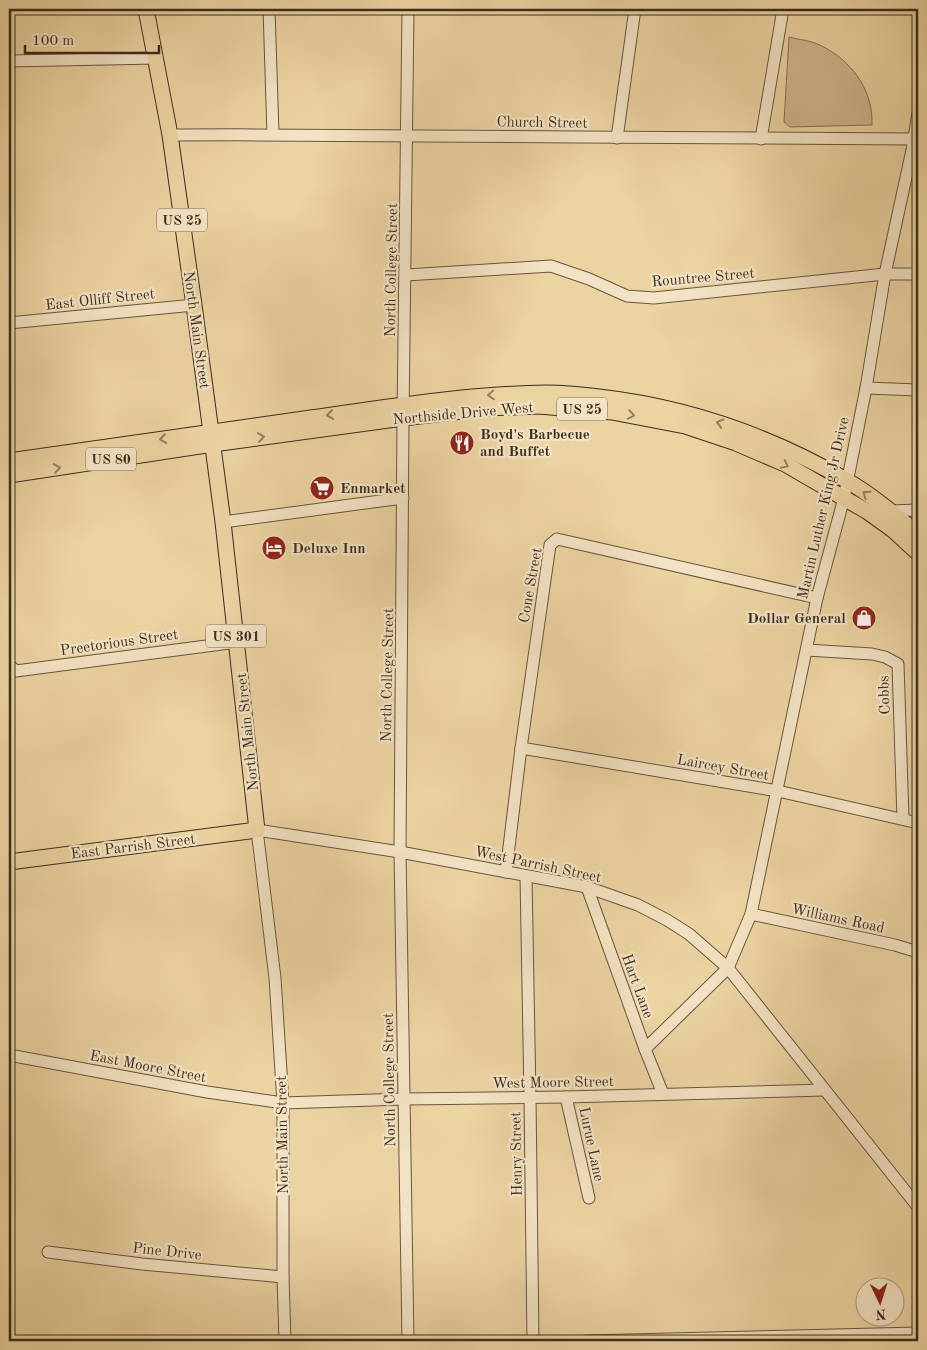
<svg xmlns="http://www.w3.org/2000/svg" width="927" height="1350" viewBox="0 0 927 1350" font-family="'Old Standard TT',serif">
<rect width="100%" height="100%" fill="#ecd3a2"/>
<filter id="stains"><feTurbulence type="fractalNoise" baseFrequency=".004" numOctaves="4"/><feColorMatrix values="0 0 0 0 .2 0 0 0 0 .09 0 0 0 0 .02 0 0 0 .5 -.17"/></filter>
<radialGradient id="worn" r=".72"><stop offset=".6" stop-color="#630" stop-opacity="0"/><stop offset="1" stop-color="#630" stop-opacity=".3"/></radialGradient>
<path fill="#ceb78c" stroke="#847255" d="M789 37C796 39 805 40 812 42 841 52 866 78 871 109 872 114 872 120 872 125L790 127 784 122Z"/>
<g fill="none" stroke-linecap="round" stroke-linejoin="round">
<defs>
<g id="minor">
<path d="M269 9 273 134"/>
<path d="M9 61 156 58"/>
<path d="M170 135C418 134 666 139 914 139"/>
<path d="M617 138 635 9"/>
<path d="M761 139 783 9"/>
<path d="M406 275 551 266 589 279 627 296 654 298 885 274H918"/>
<path d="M9 323 194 305"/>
<path d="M866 388 918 390"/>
<path d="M890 511 918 510"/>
<path d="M223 522 403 498"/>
<path d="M807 650 872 654 885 657 898 664 903 819"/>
<path d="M9 665 16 671 237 642"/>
<path d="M521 748 778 791 918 823"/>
<path d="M506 872 521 748 550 545 557 539 817 598"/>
<path d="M526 876 530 1097 533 1341"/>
<path d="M587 887 645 1049 663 1094"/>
<path d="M751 914 895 945 918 952"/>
<path d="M645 1049 728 968 751 914 817 598 844 498 866 388 885 274 912 150 918 113"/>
<path d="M9 1055 207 1092 283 1103 404 1099 566 1097 824 1090"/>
<path d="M566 1097 589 1198"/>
<path d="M48 1252 142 1264 283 1277"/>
<path d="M285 1341 283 1277V1103L275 978 257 830 400 852 587 887 638 905 667 920 689 934 728 968 918 1207"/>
<path d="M408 1341 400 852 403 418 408 9"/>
<path d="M586 1341 918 1333"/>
</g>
<g id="major">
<path d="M9 461C109 446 210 432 311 418 389 407 468 394 547 393 564 393 582 395 599 397 686 407 770 436 846 480 872 495 895 515 918 534"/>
<path d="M9 475 213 444 403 418 487 408 539 406 612 412 685 426 736 443 785 464 868 512 893 530 918 553"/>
<path d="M9 862 257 830 223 522 194 305 170 135 146 9"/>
</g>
</defs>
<use href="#minor" stroke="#67573f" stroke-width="13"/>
<use href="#major" stroke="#3b2e1e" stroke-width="17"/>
<use href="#minor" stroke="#f3e2c3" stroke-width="11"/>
<use href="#major" stroke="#ecd3a2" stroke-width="15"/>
</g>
<defs><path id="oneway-chevron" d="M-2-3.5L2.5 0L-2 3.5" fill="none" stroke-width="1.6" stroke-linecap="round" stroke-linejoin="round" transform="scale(1.25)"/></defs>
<g stroke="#948060">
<use href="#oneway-chevron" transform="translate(491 395) rotate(176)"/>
<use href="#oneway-chevron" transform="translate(330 415) rotate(172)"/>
<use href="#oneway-chevron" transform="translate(631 415) rotate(11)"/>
<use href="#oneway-chevron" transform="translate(720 423) rotate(-164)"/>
<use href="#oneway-chevron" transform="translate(261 437) rotate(-8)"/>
<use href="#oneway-chevron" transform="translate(163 439) rotate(172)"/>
<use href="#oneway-chevron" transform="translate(785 465) rotate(26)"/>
<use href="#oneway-chevron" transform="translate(57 468) rotate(-9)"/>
<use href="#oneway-chevron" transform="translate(866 494) rotate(-145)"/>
</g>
<defs>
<symbol id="restaurant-disc" viewBox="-11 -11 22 22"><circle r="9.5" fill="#8f2418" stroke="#f3e2c3"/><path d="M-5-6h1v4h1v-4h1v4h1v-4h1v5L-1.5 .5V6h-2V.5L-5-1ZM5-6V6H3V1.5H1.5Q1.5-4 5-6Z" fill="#fff"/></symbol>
<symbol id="supermarket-disc" viewBox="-11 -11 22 22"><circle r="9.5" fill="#8f2418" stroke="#f3e2c3"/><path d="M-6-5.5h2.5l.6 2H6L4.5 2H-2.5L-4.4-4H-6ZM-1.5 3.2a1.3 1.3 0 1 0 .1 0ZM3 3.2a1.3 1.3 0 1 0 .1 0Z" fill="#fff"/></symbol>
<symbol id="hotel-disc" viewBox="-11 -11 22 22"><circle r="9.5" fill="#8f2418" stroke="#f3e2c3"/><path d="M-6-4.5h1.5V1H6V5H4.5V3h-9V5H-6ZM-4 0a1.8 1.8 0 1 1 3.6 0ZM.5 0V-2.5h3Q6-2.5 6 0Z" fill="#fff"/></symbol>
<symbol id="shop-disc" viewBox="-11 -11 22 22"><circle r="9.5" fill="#8f2418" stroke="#f3e2c3"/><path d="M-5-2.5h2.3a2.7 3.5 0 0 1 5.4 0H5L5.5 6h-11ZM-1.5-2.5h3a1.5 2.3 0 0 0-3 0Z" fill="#fff"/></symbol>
</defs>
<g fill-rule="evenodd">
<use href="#restaurant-disc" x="448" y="429" width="28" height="28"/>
<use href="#supermarket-disc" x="308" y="474" width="28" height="28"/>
<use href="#hotel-disc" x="260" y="534" width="28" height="28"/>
<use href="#shop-disc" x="850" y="604" width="28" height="28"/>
</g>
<g text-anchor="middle" stroke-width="4.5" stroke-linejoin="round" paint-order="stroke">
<g fill="#f3e2c3" stroke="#726450" stroke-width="1">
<rect x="157" y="208.5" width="50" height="23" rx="4"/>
<rect x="557" y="397.5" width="50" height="23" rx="4"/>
<rect x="86" y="447.5" width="50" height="23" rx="4"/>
<rect x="206" y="624.5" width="60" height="23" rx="4"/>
</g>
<g font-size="14" font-weight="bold" fill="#3b2e1e">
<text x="182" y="225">US 25</text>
<text x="582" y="414">US 25</text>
<text x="111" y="464">US 80</text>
<text x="236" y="641">US 301</text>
</g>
<g font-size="15" fill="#3b2e1e" stroke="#f3e2c3">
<text transform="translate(542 122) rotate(1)" y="5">Church Street</text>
<text transform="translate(391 270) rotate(-89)" y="5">North College Street</text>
<text transform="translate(703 277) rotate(-5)" y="5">Rountree Street</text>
<text transform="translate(100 299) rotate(-6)" y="5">East Olliff Street</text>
<text transform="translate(197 330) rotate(82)" y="5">North Main Street</text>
<text transform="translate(463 413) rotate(-5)" y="5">Northside Drive West</text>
<text transform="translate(823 508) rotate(-77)" y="5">Martin Luther King Jr Drive</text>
<text transform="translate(530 585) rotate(-80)" y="5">Cone Street</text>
<text transform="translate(119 642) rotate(-8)" y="5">Preetorious Street</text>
<text transform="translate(387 675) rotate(-89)" y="5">North College Street</text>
<text transform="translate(884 695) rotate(-92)" y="5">Cobbs</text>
<text transform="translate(247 732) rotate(-96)" y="5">North Main Street</text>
<text transform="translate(723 767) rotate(10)" y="5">Laircey Street</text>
<text transform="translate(133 846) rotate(-7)" y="5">East Parrish Street</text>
<text transform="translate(538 864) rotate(12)" y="5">West Parrish Street</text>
<text transform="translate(838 918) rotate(12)" y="5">Williams Road</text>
<text transform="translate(638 986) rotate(70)" y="5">Hart Lane</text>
<text transform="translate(148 1066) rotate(11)" y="5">East Moore Street</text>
<text transform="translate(389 1080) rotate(-91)" y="5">North College Street</text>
<text transform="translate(553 1082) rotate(-1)" y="5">West Moore Street</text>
<text transform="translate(282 1135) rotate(-91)" y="5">North Main Street</text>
<text transform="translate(592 1144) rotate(78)" y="5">Lurue Lane</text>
<text transform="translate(516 1154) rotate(-91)" y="5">Henry Street</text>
<text transform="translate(167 1251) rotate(6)" y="5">Pine Drive</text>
</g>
<g font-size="15" font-weight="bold" fill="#3b2e1e" stroke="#f3e2c3" text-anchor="start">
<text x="480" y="439">Boyd's Barbecue<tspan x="480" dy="17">and Buffet</tspan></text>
<text x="340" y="493">Enmarket</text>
<text x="292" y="553">Deluxe Inn</text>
<text x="846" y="623" text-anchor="end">Dollar General</text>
</g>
</g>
<rect width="927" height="1350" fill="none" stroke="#ecd3a2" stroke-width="30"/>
<rect x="10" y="10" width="907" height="1330" fill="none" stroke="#3b2e1e" stroke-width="2.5"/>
<rect x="15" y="15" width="897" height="1320" fill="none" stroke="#3b2e1e"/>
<g transform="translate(880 1302) rotate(176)"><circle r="24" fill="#f3e2c3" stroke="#a99a81"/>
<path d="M0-4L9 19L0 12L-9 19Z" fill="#8f2418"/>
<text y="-8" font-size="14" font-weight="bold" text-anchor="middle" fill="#3b2e1e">N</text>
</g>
<path d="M25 45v8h134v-8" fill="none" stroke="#3b2e1e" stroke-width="2.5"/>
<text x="32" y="45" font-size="15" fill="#3b2e1e" stroke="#f3e2c3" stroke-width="4" paint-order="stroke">100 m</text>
<rect width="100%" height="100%" filter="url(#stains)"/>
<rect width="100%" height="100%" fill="url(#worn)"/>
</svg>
